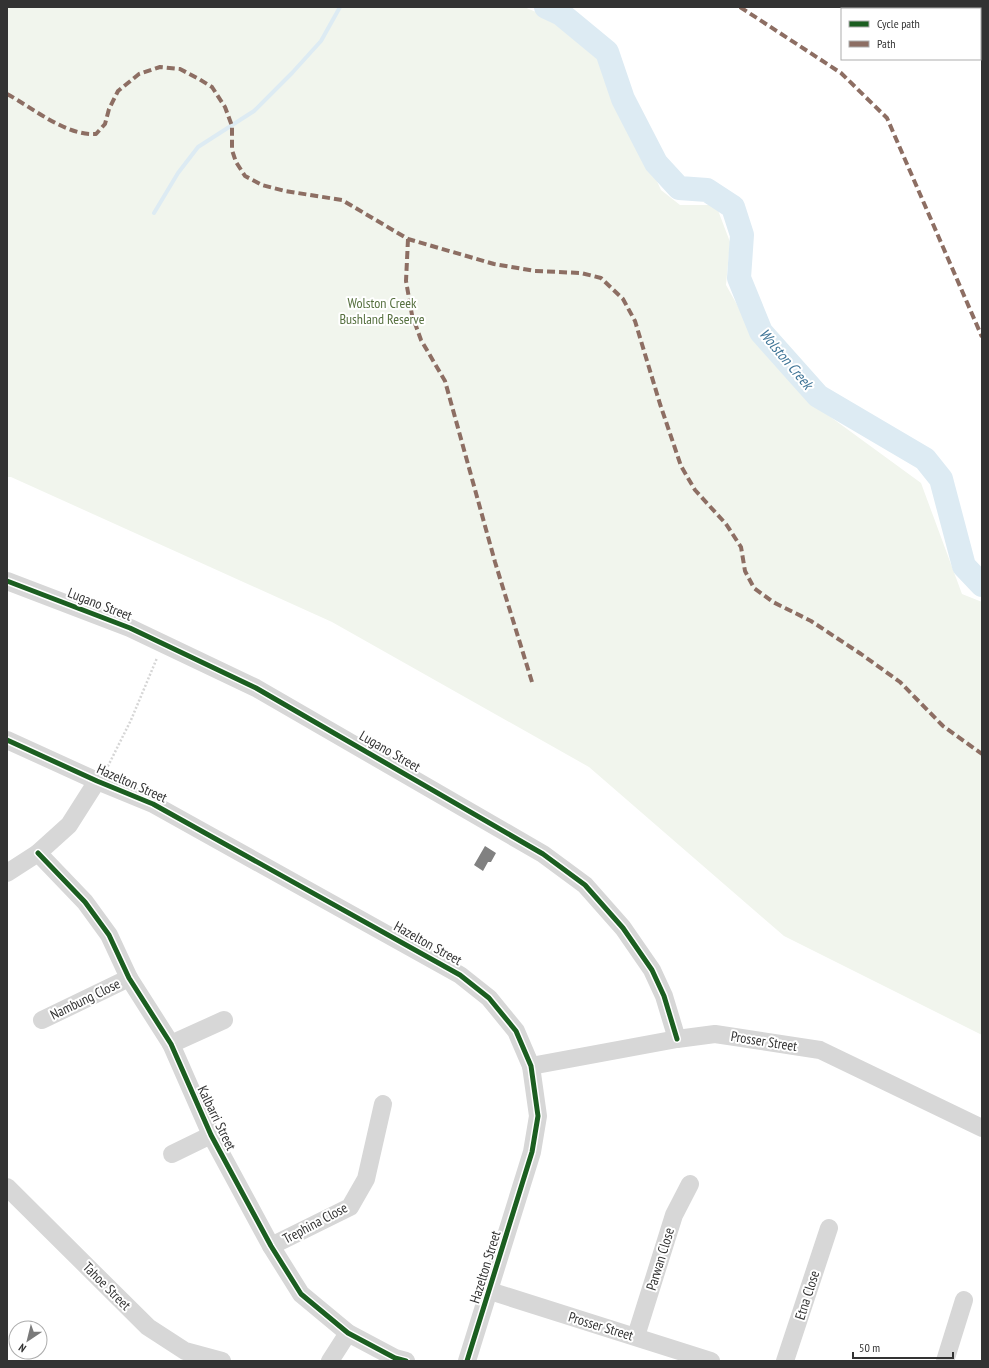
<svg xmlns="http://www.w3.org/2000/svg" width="989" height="1368" viewBox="0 0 989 1368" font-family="'PT Sans Narrow',sans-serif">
<rect width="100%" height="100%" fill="#fff"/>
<path fill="#f1f5ed" d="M7 7H524L558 21 600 57 661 190 680 205H716L730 242 726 285 753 333 821 410 921 483 962 594 982 602V1035L784 936 589 767 332 622 11 477H7Z"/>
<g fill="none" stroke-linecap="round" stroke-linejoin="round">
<path stroke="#ddebf3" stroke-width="4" d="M154 213 178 173 198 147 254 111 292 73 321 41 340 7"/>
<path stroke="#ddebf3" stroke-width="24" d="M546 7 561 14 607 52 623 99 656 163 679 188 707 190 733 207 742 235 739 278 761 332 818 396 925 459 941 479 964 566 982 585"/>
</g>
<path fill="#818181" d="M485 846 496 853 491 862H488L483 871 474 865Z"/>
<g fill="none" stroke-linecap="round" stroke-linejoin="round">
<path stroke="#d6d6d6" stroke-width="2.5" stroke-dasharray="2 2" stroke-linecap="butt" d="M106 770 131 720 157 658"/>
<g stroke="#d7d7d7" stroke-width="18">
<path d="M7 581 130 628 256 688 543 854 585 885 623 928 652 970 664 996 677 1039"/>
<path d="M7 740 97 781 153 804 460 975 489 998 516 1031 531 1066 538 1116 532 1152 467 1361"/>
<path d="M38 853 85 902 109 935 129 978 171 1044 211 1135 271 1246 301 1294 348 1333 395 1358 406 1361"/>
<path d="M7 873 38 853 69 825 97 781"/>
<path d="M42 1020 129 978"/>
<path d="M171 1044 224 1020"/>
<path d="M531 1066 677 1039 715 1034 820 1050 982 1128"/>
<path d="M172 1154 211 1135"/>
<path d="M7 1187 148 1327 185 1351 222 1361"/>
<path d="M271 1246 350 1207 366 1179 383 1104"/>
<path d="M490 1291 711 1361"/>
<path d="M636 1336 674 1215 690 1184"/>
<path d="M330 1361 348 1333"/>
<path d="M785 1361 829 1228"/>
<path d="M945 1361 964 1300"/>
</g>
<g stroke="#8d6e63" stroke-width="4" stroke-dasharray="8 4" stroke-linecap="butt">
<path d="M740 7 841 73 887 118 982 337"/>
<path d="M7 94C33 108 66 136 96 134L105 124 109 109 118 91 139 74 160 67 180 69 199 79 212 87 225 107 232 126V150L236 162 245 176 262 185 285 191 342 200 408 239 494 264 535 271 581 273 601 278 623 299 635 321 660 404 681 466 695 490 726 524 741 547 745 571 754 588 773 602 811 621 861 654 900 682 943 726 982 754"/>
<path d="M408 239 406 281 412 315 421 340 445 381 495 562 532 682"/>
</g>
<defs>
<g id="cycleway">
<path d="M7 581 130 628 256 688 543 854 585 885 623 928 652 970 664 996 677 1039"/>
<path d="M7 740 97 781 153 804 460 975 489 998 516 1031 531 1066 538 1116 532 1152 467 1361"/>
<path d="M38 853 85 902 109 935 129 978 171 1044 211 1135 271 1246 301 1294 348 1333 395 1358 406 1361"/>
</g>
</defs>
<use href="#cycleway" stroke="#fff" stroke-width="8"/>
<use href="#cycleway" stroke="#1b5e20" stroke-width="5"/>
</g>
<g text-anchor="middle" stroke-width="4" stroke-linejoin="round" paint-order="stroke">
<g font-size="14" fill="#56703f" stroke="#fff">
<text x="382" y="308">Wolston Creek<tspan x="382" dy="16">Bushland Reserve</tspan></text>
</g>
<g font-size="14" fill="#333" stroke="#fff">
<text transform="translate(100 604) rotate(21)" y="5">Lugano Street</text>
<text transform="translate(390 751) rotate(30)" y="5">Lugano Street</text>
<text transform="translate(132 783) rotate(24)" y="5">Hazelton Street</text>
<text transform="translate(428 943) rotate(29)" y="5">Hazelton Street</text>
<text transform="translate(85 999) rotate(-26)" y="5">Nambung Close</text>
<text transform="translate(764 1041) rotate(9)" y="5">Prosser Street</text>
<text transform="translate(217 1118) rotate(64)" y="5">Kalbarri Street</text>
<text transform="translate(315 1223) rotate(-28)" y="5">Trephina Close</text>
<text transform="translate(660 1259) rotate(-73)" y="5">Parwan Close</text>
<text transform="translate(485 1267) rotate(-73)" y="5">Hazelton Street</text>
<text transform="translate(107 1286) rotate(45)" y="5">Tahoe Street</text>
<text transform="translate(807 1295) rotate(-72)" y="5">Etna Close</text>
<text transform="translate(601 1326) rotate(17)" y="5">Prosser Street</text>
</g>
<g font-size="15" font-style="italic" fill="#3f7597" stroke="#fff">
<text transform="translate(786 359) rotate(50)" y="5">Wolston Creek</text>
</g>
</g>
<rect width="989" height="1368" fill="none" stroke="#333333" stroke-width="16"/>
<rect x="841" y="8" width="140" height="52" fill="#ffffff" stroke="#adadad"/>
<rect x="849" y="21" width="20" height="6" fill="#1b5e20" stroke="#adadad"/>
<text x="877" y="28" font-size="12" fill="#333333">Cycle path</text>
<rect x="849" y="41" width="20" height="6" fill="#8d6e63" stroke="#adadad"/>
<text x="877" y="48" font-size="12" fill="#333333">Path</text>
<g transform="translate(28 1340) rotate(215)"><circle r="19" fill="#ffffff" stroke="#adadad"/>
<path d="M0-3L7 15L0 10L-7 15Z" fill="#7a7a7a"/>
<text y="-6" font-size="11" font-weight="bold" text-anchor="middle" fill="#333333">N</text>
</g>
<path d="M853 1352v6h100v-6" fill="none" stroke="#333333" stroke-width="2"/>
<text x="859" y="1352" font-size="12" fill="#333333" stroke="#ffffff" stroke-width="3" paint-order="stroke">50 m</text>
</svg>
